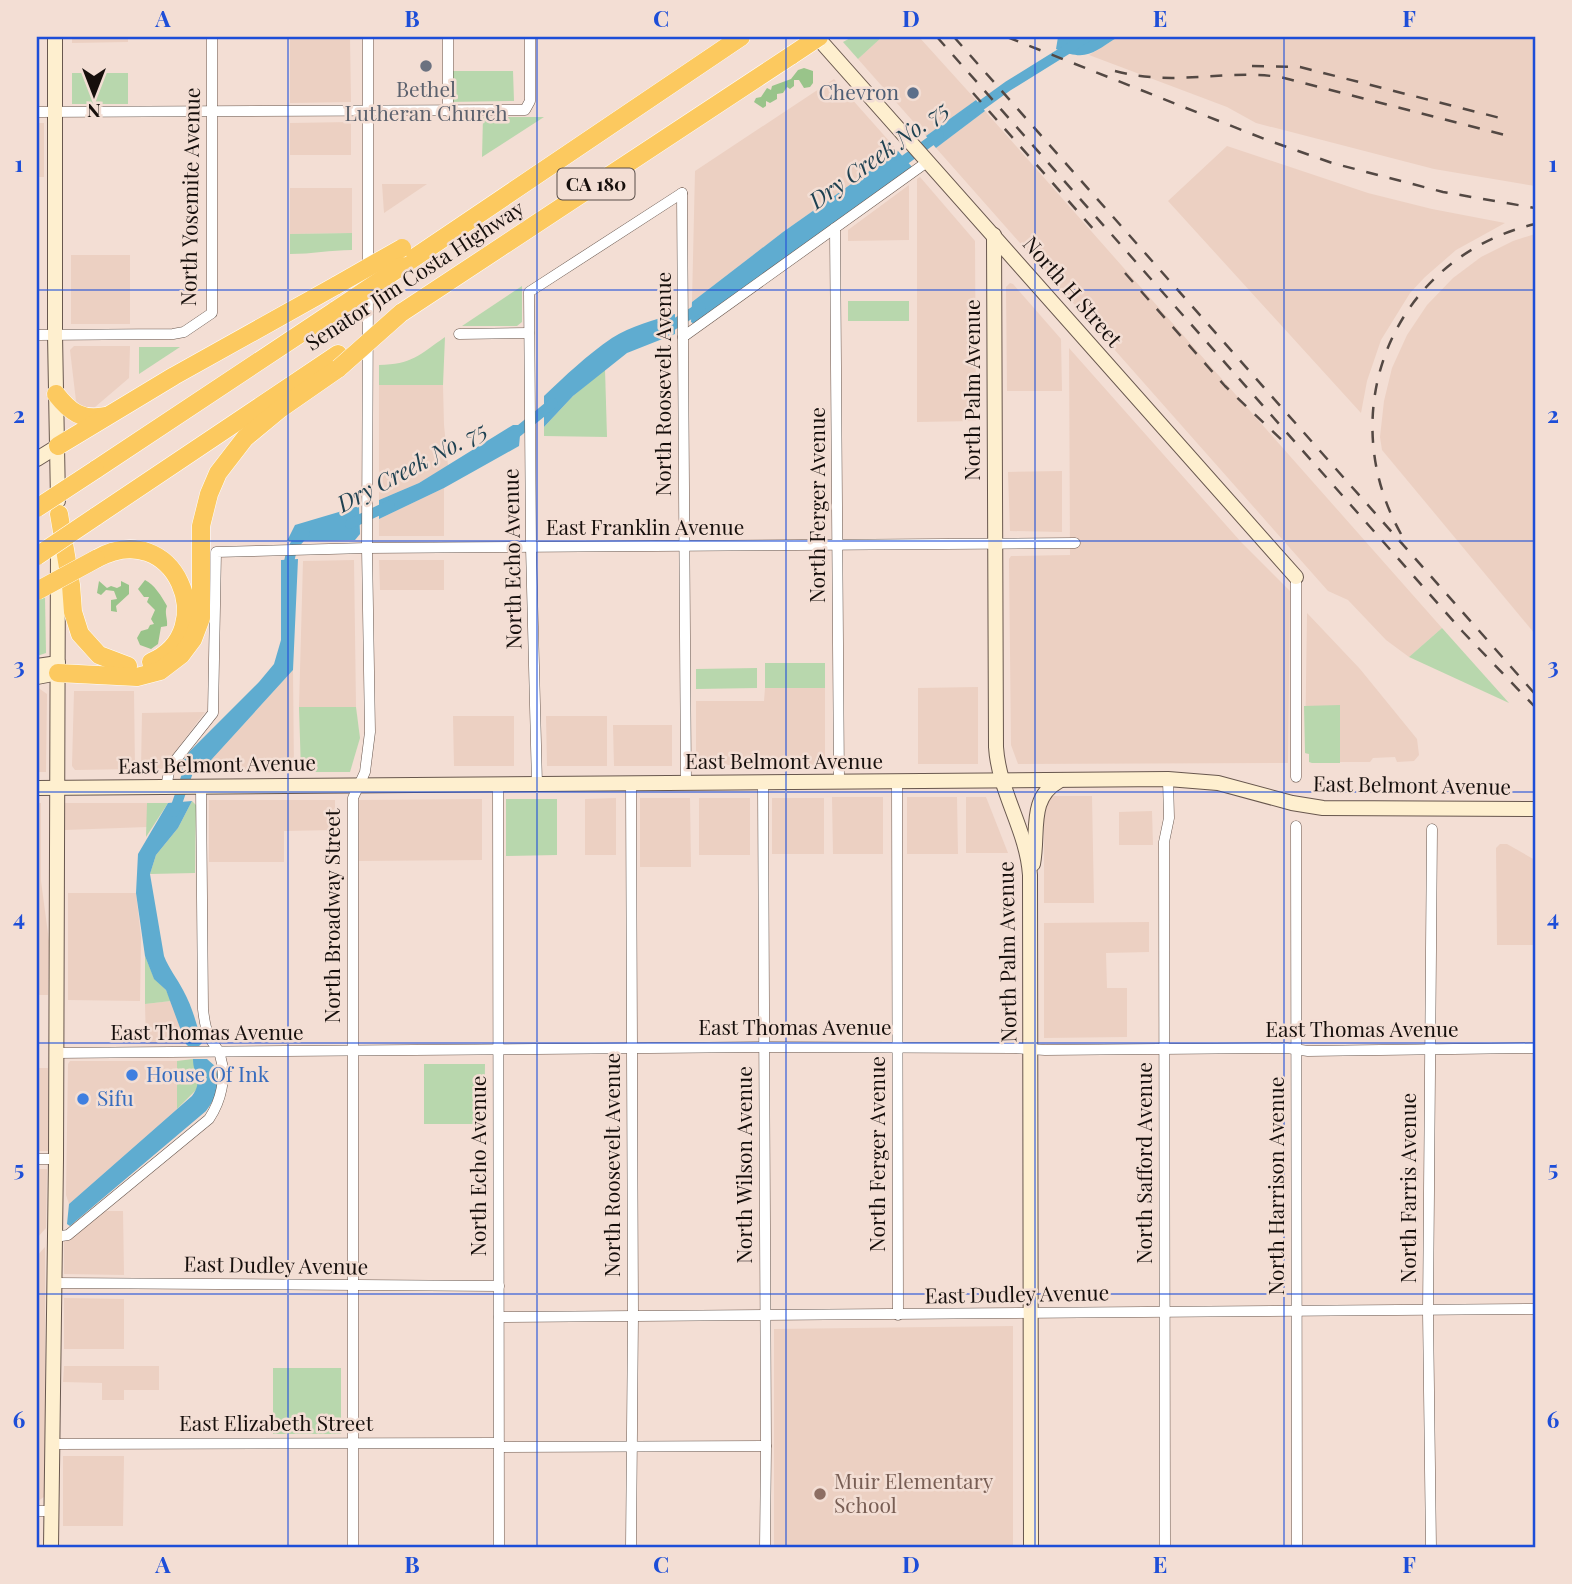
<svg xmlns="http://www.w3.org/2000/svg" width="1572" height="1584" viewBox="0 0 1572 1584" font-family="'Playfair Display',serif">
<rect width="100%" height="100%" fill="#f3ded4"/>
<g fill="#ecd0c2">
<path d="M72 37H128V42L72 43Z"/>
<path d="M290 37H350L351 102 290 103Z"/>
<path d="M882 37H919L976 100 926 136 858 59Z"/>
<path d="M1118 37H1535V186L1434 169 1256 123 1227 107 1089 55Z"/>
<path d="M834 79 898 151 783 232 692 302 695 171Z"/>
<path d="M985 111 1442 628 1409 657 1386 640 1348 600 1328 591 936 148Z"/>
<path d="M351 122V155H290V123Z"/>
<rect x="37" y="123" width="7" height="54"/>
<path d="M1227 146 1368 193 1432 209 1505 223 1456 250 1425 277 1410 293 1381 340 1367 381 1361 413 1168 201Z"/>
<path d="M920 177 975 241 976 421 917 422V179Z"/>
<path d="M382 184H427L384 213Z"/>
<path d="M909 185V240L848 241V230Z"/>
<path d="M290 188H352V233L290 234Z"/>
<path d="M1535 234V634L1382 450 1380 437 1384 401 1392 368 1407 335 1427 305 1453 278 1481 257 1513 241Z"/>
<rect x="71" y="255" width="59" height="69"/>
<path d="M1010 283 1013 284 1061 339 1062 391H1007L1006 287Z"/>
<path d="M74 346H130L129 378 95 407H82L76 401 70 350Z"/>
<path d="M1069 348 1241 542 1290 591 1288 763 1018 764 1011 745 1009 559 1011 556 1070 555Z"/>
<path d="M379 385H443L444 425 448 466 419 483 379 500Z"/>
<path d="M1062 471V532L1010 531 1008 472Z"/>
<path d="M444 488V536H379V519Z"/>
<path d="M354 560 356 707H299L303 561Z"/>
<path d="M379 560H444V590H380Z"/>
<path d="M1307 613 1360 669 1417 739 1419 755 1414 761 1397 762 1395 757 1373 758 1370 762H1309V754L1305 753Z"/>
<path d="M293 670 294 772 227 773 202 770Z"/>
<path d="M37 687 47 694 46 772H37Z"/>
<path d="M978 687V764H918V688Z"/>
<path d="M765 688H825V765H696V701H764Z"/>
<path d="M74 691H134L135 769 75 770 72 766Z"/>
<path d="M205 712 162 769H141L142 713Z"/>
<path d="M453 716H514V766H454Z"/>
<path d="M546 716H607V766H547Z"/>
<path d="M613 725H672V766H614Z"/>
<path d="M1051 796H1092L1094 903H1044V804Z"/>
<path d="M832 797H883V854H833Z"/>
<path d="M907 797H957L958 854H907Z"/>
<path d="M966 797H986L1008 853H966Z"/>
<path d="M616 798V855H585V799Z"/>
<path d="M640 798H690L691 867H640Z"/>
<rect x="699" y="798" width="51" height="57"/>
<rect x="772" y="798" width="52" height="56"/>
<path d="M482 799V860L359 861V800Z"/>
<path d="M209 800H335V830L284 831V862H209Z"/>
<path d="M37 803H41V881L49 941 48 995H37Z"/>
<path d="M65 803H147V827L65 830Z"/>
<path d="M1152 811 1153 845H1119V812Z"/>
<path d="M1500 844H1507L1535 860V945H1497L1496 848Z"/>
<path d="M68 893H136L141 937 140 1001 68 1000Z"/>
<path d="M1149 922V952L1106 953 1107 988H1127V1037L1044 1038V923Z"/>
<path d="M171 1001 186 1044H146L145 1004Z"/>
<path d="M70 1061H177V1109L69 1204 66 1195 68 1064Z"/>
<rect x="37" y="1068" width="11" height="83"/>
<path d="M37 1169H47L46 1228 37 1238Z"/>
<path d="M99 1211H123L124 1275 64 1274V1240Z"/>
<path d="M45 1247V1496L37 1502V1256Z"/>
<path d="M64 1298 124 1299V1349H64Z"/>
<path d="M1013 1326V1547H774V1329Z"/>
<path d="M64 1366H159V1390H124V1400H102V1383L63 1382Z"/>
<path d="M63 1456H124L123 1526H63Z"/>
</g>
<g fill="#b8d7ad">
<path d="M852 37H882L858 59 843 42Z"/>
<path d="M447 71H513L514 101 447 102Z"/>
<rect x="72" y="73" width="56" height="31"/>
<path d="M483 117H544L482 157Z"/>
<path d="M352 233V250C330 250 312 254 290 254V234Z"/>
<path d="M522 286V322L517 326H462Z"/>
<rect x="848" y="301" width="61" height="20"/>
<path d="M445 337 443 385H379V365C412 364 418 356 445 337Z"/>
<path d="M139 347H180L139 374Z"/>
<path d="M605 369 607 437 544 436V427L573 396Z"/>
<path d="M45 597 46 653 37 656V601Z"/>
<path d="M1442 628 1509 703 1409 657Z"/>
<rect x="765" y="663" width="60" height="25"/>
<path d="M757 668V688L696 689V669Z"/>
<path d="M1340 705V763H1312L1309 762V754L1305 753 1304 706Z"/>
<path d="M299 707H356L360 738 350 772H301Z"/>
<path d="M506 799H557V855L506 856Z"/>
<path d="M192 801 196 805 195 873 150 874 156 855 178 828Z"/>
<path d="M147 803H168L146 837Z"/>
<path d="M145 956 154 978 166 990 171 1001 145 1004Z"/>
<path d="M193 1059 198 1080V1088L177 1109V1061Z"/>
<path d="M424 1064H485L484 1124H424Z"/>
<rect x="273" y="1368" width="68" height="66"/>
</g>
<g fill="#99c48a">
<path d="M804 68 813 71V83L810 87 804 88 799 80H794V86L790 89 787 87 783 93 777 94V99L770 103 766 101V106L763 108 754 102 756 98 761 97 767 88 771 90 772 86 791 79 798 70Z"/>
<path d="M145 580C154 584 162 597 167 606 164 613 168 619 167 626L161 627 158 644 151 649 140 645 137 638 141 631 148 629 150 625 154 624 151 619 155 610 147 602 149 597H144L138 589Z"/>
<path d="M99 581 107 588 111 586 117 588 121 586V581L129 585V594L116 606 117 612 111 611V600L117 599 114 591 106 590 101 595 97 593Z"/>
</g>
<g fill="#5facd0">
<path d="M1058 37H1118C1092 53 1087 62 1056 49Z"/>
<path d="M976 100 985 111 936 148 926 136Z"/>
<path d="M898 151 912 167 694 324 691 322 692 302 783 232Z"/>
<path d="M675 314V334L627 353 573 396 544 427V396C565 376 587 355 612 338 631 326 654 320 675 314Z"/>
<path d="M513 425H521L519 446 444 488 379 519V500L419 483Z"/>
<path d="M359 506 360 534 355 540 287 541 295 525Z"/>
<path d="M298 559 293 670 202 770 179 771 178 768 190 751 259 682 274 664 281 640V560Z"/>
<path d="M192 801 178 828 156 855 150 874 164 956C169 969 177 978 183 990 192 1006 197 1025 202 1043L199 1046H188L186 1044 166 990 154 979 145 956 136 893 138 854 168 803Z"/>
<path d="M193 1059H207L216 1067C221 1084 217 1097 206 1111L70 1226 67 1224 69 1204 192 1096C204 1080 193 1076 193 1059Z"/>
</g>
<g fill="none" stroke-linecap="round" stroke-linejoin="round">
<g stroke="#5facd0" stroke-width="10">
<path d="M972 112 1008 86 1087 37"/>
<path d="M895 167 939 135"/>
<path d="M662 329 673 325 701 307"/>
<path d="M510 438 553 403"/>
<path d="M350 524 390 505"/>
<path d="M288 572C289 556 292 544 305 533"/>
<path d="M174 812 190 766 193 762"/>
</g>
<defs>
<g id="minor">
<path d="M368 37V269"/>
<path d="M448 111V37"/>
<path d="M37 112 525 110 530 101V37"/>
<path d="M682 193 686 784"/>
<path d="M835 228 839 782"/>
<path d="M459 334 529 333"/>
<path d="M37 335 173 334 184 332 212 313V37"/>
<path d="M683 337 927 162"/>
<path d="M1296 577V777"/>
<path d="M897 782 898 1315"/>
<path d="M631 783 633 1316 631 1547"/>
<path d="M763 783 766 1446 765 1547"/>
<path d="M498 784 499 1547"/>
<path d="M537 784 531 547 529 292 682 193"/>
<path d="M166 787 170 767 213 713 216 552 367 548 1075 543"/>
<path d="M1296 826 1297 1547"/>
<path d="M55 1053 764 1047 1014 1048 1045 1050 1287 1048 1308 1051 1535 1048"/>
<path d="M37 1159H56"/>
<path d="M55 1237 68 1235 209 1119C221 1101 227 1077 220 1055 218 1048 212 1043 209 1036 205 1028 204 1018 203 1009L201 786"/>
<path d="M54 1283 499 1286"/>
<path d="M499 1317 1535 1309"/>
<path d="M54 1444 499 1443"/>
<path d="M499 1447 766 1446"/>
<path d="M37 1511H52"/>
<path d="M353 1547V798L365 772 370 732 367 548 368 287"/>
<path d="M1165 1547 1164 842 1169 818 1168 779"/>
<path d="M1431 1547 1428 1312 1432 829"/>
</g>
<g id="secondary">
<path d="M55 37V335L58 501"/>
<path d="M817 37 1296 577"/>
<path d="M994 235 996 747C999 793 1027 830 1030 875L1031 1547"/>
<path d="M37 459 58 446"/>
<path d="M37 666 58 663"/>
<path d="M37 677 58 673"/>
<path d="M37 788 1168 779 1218 783 1292 803 1323 808 1535 809"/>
<path d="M1033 864C1039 832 1028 798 1059 781"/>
<path d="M51 1547 56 1159 58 546"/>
</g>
<g id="motorway">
<path d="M402 266 741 37"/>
<path d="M401 313 792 55"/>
<path d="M56 394C70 412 82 421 105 416"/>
<path d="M58 446 174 376 337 285"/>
<path d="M95 470 336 310"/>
<path d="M59 514 71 585 73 612 80 634 99 655 128 666"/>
<path d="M95 517 338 354"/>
<path d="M96 559C175 515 222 632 151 662"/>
<path d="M58 673 137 677 160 671 181 655 193 639 201 618V526L209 494 218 473 245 438 280 409 339 368"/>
</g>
</defs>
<use href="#minor" stroke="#68574e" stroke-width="11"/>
<use href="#secondary" stroke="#68574e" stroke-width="16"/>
<use href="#motorway" stroke="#fff" stroke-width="19"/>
<use href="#minor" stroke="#fff" stroke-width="10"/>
<use href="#secondary" stroke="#feefcf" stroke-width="14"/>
<use href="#motorway" stroke="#fcc95f" stroke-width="18"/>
<g stroke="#534843" stroke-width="2.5" stroke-dasharray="12 12" stroke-linecap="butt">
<path d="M937 37 1463 632 1535 707"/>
<path d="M954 37 1535 694"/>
<path d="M1007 37 1267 140 1332 163 1443 192 1535 208"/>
<path d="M1252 66 1300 67 1508 120"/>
<path d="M1115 71C1175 87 1222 69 1280 77L1505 135"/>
<path d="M973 93 1096 232"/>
<path d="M1125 273 1225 386 1285 443"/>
<path d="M1401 534C1331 409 1395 257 1535 224"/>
</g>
<defs>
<g id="motorway-bridge">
<path d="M792 55 819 37"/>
<path d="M337 285 402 248"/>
<path d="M336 310 402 266"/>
<path d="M339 368 401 313"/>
<path d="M37 508 95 470"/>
<path d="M37 556 95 517"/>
<path d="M37 591 96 559"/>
</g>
</defs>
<use href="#motorway-bridge" stroke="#fff" stroke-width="19" stroke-linecap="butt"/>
<use href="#motorway-bridge" stroke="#fcc95f" stroke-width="18"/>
</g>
<path fill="none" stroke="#1d4ed8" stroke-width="2" stroke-opacity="0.55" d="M288 37V1547M537 37V1547M786 37V1547M1035 37V1547M1284 37V1547M37 290H1535M37 541H1535M37 792H1535M37 1043H1535M37 1294H1535"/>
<circle fill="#6b7280" stroke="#f3ded4" stroke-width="2.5" cx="426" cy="66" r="7"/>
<circle fill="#5c6f8a" stroke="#f3ded4" stroke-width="2.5" cx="913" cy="93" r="7"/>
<g fill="#3f7fe0" stroke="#f3ded4" stroke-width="2.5">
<circle cx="132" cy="1075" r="7"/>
<circle cx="83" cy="1099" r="7"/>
</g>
<circle fill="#8d6e63" stroke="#f3ded4" stroke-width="2.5" cx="820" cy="1494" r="7"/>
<g text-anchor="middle" stroke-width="5" stroke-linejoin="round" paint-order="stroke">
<rect fill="#f3ded4" stroke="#584d48" stroke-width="2" x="557.5" y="168.5" width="77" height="31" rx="5"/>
<g font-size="19" font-weight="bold" fill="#160f0c">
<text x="596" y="191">CA 180</text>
</g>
<g font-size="21" fill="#5b616d" stroke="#f3ded4">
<text x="426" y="97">Bethel<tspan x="426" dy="24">Lutheran Church</tspan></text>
</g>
<g font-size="21" fill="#4e5e75" stroke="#f3ded4" text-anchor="end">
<text x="899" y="100">Chevron</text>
</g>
<g font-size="21" fill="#160f0c" stroke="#f3ded4">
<text transform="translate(191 197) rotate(-89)" y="7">North Yosemite Avenue</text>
<text transform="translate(415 276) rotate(-33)" y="7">Senator Jim Costa Highway</text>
<text transform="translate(1072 292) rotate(49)" y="7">North H Street</text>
<text transform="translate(664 384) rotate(-90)" y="7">North Roosevelt Avenue</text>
<text transform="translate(973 390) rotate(-90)" y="7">North Palm Avenue</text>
<text transform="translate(818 505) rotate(-90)" y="7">North Ferger Avenue</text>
<text x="645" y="535">East Franklin Avenue</text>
<text transform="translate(513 559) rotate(-91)" y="7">North Echo Avenue</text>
<text x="784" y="769">East Belmont Avenue</text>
<text transform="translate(217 765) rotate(-1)" y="7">East Belmont Avenue</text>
<text transform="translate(1412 786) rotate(1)" y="7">East Belmont Avenue</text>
<text transform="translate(333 916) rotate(-90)" y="7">North Broadway Street</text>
<text transform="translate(1008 952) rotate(-91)" y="7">North Palm Avenue</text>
<text x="795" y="1035">East Thomas Avenue</text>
<text x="1362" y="1037">East Thomas Avenue</text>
<text x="207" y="1040">East Thomas Avenue</text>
<text transform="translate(878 1154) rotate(-90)" y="7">North Ferger Avenue</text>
<text transform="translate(1145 1163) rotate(-90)" y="7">North Safford Avenue</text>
<text transform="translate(613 1165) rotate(-90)" y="7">North Roosevelt Avenue</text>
<text transform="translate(745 1165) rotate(-90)" y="7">North Wilson Avenue</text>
<text transform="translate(479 1166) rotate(-90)" y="7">North Echo Avenue</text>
<text transform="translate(1277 1186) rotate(-90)" y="7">North Harrison Avenue</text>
<text transform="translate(1409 1188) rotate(-90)" y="7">North Farris Avenue</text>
<text transform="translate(276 1266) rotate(1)" y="7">East Dudley Avenue</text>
<text transform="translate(1017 1295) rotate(-1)" y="7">East Dudley Avenue</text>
<text x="276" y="1431">East Elizabeth Street</text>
</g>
<g font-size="21" fill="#366cbe" stroke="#f3ded4" text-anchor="start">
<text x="146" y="1082">House Of Ink</text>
<text x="97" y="1106">Sifu</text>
</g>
<g font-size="21" fill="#785e54" stroke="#f3ded4" text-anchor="start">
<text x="834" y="1489">Muir Elementary<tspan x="834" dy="24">School</tspan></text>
</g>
<g font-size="23" font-style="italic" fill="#1e4151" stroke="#f3ded4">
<text transform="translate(879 155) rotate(-36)" y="8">Dry Creek No. 75</text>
<text transform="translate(412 467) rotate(-28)" y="8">Dry Creek No. 75</text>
</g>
</g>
<rect width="1572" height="1584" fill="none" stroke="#f3ded4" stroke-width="77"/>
<g transform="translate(94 94) rotate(180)" stroke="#f3ded4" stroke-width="5" paint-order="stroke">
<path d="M0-5L12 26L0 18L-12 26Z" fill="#160f0c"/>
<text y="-10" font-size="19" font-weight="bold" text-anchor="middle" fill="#160f0c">N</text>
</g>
<rect x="38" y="38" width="1496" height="1508" fill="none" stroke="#1d4ed8" stroke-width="2.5"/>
<g font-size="23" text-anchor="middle" font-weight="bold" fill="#1d4ed8">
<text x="163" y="27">A</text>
<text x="412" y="27">B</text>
<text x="661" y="27">C</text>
<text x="911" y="27">D</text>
<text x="1160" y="27">E</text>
<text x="1409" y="27">F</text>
<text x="19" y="172">1</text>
<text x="1553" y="172">1</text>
<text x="19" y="423">2</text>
<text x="1553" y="423">2</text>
<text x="19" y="674">3</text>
<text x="1553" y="674">3</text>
<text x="19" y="926">4</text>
<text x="1553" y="926">4</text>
<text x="19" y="1177">5</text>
<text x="1553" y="1177">5</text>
<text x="19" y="1428">6</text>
<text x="1553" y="1428">6</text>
<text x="163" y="1573">A</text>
<text x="412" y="1573">B</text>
<text x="661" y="1573">C</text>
<text x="911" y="1573">D</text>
<text x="1160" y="1573">E</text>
<text x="1409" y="1573">F</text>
</g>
</svg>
